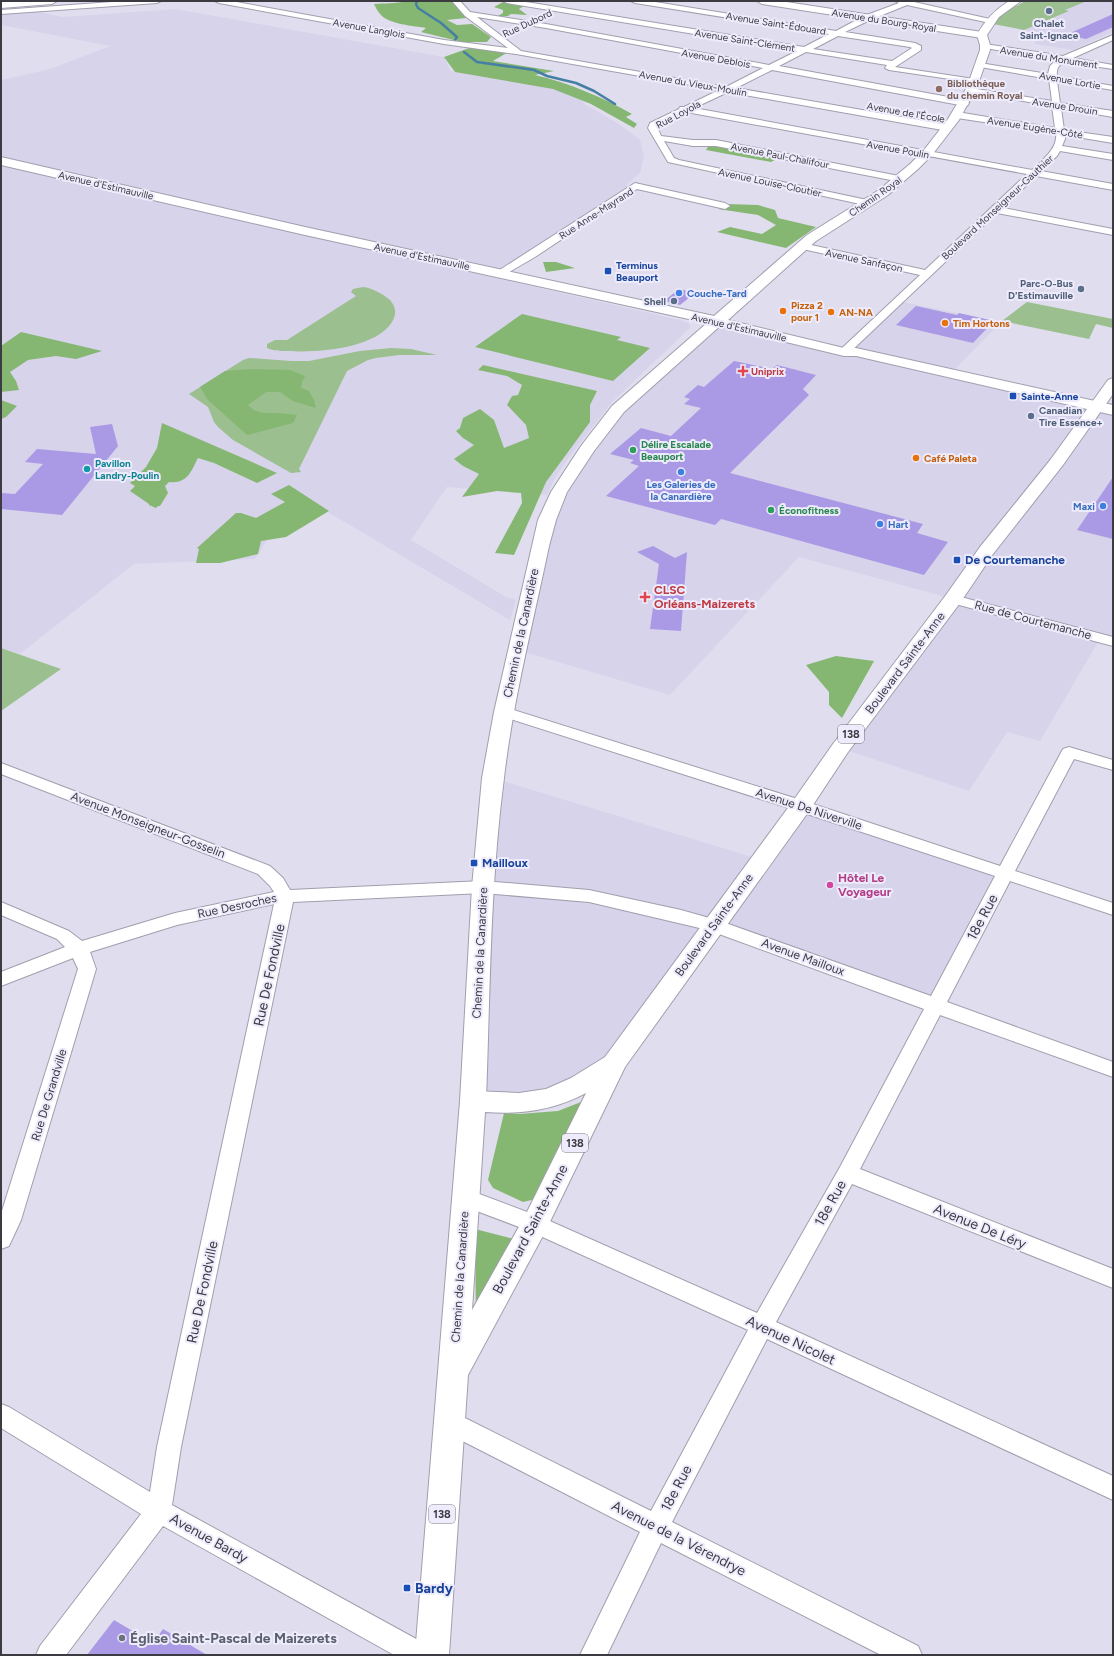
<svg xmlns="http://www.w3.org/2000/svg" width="1114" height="1656" viewBox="0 0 1114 1656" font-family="Figtree,sans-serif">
<rect width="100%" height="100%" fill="#e0deee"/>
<g fill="#d7d3eb">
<path d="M1087 1H1113V32L1073 50 1034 44 1039 33 1024 30 1068 11 1064 10Z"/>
<path d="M176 9 444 57 451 71 553 89 563 92 580 99 586 105 619 124 640 140 644 157 640 173 626 185 635 186 500 273 1 161V80L50 69 110 46 1 25V13L35 11 62 17Z"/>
<path d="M1 165 680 320 690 324V328L613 401 572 453 556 476 547 495 447 487 411 540 506 597 516 600 510 620 326 511 268 539 255 559 134 564 20 654 1 648Z"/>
<path d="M898 301 1001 322 951 373 1113 410V642L1100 639 1040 741 1007 732 969 791 840 748 953 599 799 557 670 695 517 650 547 520 618 409 716 321 844 352Z"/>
<path d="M493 778 762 860 801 806 1004 873 935 1004 714 925 587 1082 473 1101Z"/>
</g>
<g fill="#9bbf8e">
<path d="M1025 1H1087L1065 10 1069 11 1024 30 993 24 1004 13Z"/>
<path d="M363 287C372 288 383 294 390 300 396 307 397 314 392 322 375 349 316 353 288 351 281 351 273 351 267 348V344L275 340H287L356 296 351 292 353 289Z"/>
<path d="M1027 302 1113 319V328L1096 324 1089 339 1002 321Z"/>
<path d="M391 348 411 349 437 355H399L376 358 368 360 347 371 299 469 301 472 291 473 233 440 218 427 214 422 208 407 189 394 243 360 249 358 291 361H309L360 351Z"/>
<path d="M1 648 61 669 1 711Z"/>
</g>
<g fill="#86b772">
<path d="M406 1H454L466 18 447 20 457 25 472 24 491 37 487 42H462L421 32 426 28C415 26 388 24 381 15 378 12 376 8 374 4 385 3 395 4 406 1Z"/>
<path d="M503 2 524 6 519 9 527 15 511 14 508 16 496 17 503 13V10L494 7Z"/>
<path d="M472 47 510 51 493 61 554 71 535 75C569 83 602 97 632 114L626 117 637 124 634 128 591 104 553 89 455 72 444 57Z"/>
<path d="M712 140 784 155 771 162 706 150Z"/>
<path d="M727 204 758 205 775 210 778 218 816 227 786 248 717 232 730 227 762 234 776 225 758 215 718 209Z"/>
<path d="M543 262H556L575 268 546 272Z"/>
<path d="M522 314 621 337 617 340 650 348 613 381 475 347Z"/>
<path d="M21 332 102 351 76 359 56 356 28 360 10 372 16 381 19 390 1 392V346Z"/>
<path d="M483 365 597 391 590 405V422L546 482 514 555 495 553 522 503 521 493 497 491 462 497 479 474 463 466 454 459 474 445 463 438 456 431 460 428 463 418 480 409 494 420 504 448 529 438 526 425 507 405 512 396 518 395 522 385 507 376 478 370Z"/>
<path d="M254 369 290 370 305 376 302 382 301 388 309 391 314 400 316 408 293 401 280 392H266L248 405C256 414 263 413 274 413 282 413 290 414 297 415L293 423 247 435 208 400 200 387 225 371Z"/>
<path d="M1 400 17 406 6 417 1 419Z"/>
<path d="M162 423 277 473 257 483 214 463 198 458C191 471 188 484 169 482L165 486 168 493 160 506H158L156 508 149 505V504L130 491 135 486 130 483 146 467 157 448Z"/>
<path d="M289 485 329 511 286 537 261 541 258 554 220 563H196L199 549 197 548 236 513H241L256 518 285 502 271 494Z"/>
<path d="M836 656 874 661 842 718 829 705V692L806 665Z"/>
<path d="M586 1100 536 1199 523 1202 493 1188 488 1180 504 1113 519 1114 558 1111Z"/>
<path d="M475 1229 514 1239 476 1326Z"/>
</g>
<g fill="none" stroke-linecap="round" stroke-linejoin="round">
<g stroke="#467fa4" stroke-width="2.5">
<path d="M417 1 416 4 418 8 441 23 457 37 455 40"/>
<path d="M464 52 477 62 534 70 547 76 576 83 594 91 615 104"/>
</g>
</g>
<g fill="#aa99e5">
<path d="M1113 14V27L1086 39 1066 35Z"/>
<path d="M679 289 695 293 680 305 664 301Z"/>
<path d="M916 306 957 315 959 313 994 321 973 343 896 325Z"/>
<path d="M734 361 772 369 777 365 816 375 803 389 809 395 730 473 923 524 917 533 948 542 924 575 721 519 715 525 606 496 639 466 630 463 634 460 610 454 641 428 671 436 701 408 684 404 690 399 684 397 698 385 704 387Z"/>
<path d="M112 424 118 446 62 515 1 509V493L15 494 43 464 25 462 37 449 96 454 90 427Z"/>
<path d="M1113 477V539L1077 530Z"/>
<path d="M653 546 675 558 687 552 681 631 650 629 659 564 637 552Z"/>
<path d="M114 1620 153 1643 163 1629 207 1655H87Z"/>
</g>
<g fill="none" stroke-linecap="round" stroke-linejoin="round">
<defs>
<g id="minor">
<path d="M126 1H161L157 3 1 14V10Z"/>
<path d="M215 1H231L444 40 508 48 465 16 452 1H460L470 12 546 24 769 65 797 51 507 3 503 1H520L804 47 829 34 635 3 631 1H649L836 31 864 16 899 3 895 1H915L914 2 990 19 994 21 990 23 907 5 870 20 845 32 915 43 921 46V50L895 67 974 79 978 81 977 83 889 70 885 68 887 65 806 52 779 66 965 100 969 103 968 105 965 106 772 70 736 88 948 125 951 126 952 128 951 130 948 131 728 92 694 108 1032 170C1042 160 1058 149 1056 133L957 118 953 115 957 112 1055 128 1052 106 970 92 966 90 970 88 1052 101 1049 79 980 67 976 65 980 63 1048 74 1050 66 1056 60 985 48 981 46 985 44 1063 56 1113 35V40L1073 58 1113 65V69L1065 62C1059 64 1056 69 1057 76L1113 86V90L1057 81 1060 103 1113 111V117L1061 108 1064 130 1113 137V143L1065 135V139L1062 146 1113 154V160L1060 151 1057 156 1041 171 1113 184V190L1036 176 1003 208 1113 229V235L997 213 848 354H840L838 352 840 350 920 275 798 248 797 246 798 244 802 243 925 270 1027 174 686 112 657 126 661 136 693 140H716L904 177 906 179 901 182 716 146H693L664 141 674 158 679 160 872 201 874 203 869 206 668 162 648 128 650 123 679 109 680 107H684L719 90 516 54 444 44 219 3ZM477 17 546 28 763 68 726 87 521 51ZM838 36 910 47 912 48 892 61 813 49Z"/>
<path d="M635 183 725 203 730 206 725 209 637 189 535 257 504 275 500 276 495 273Z"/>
<path d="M953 595 1113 637V646L948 602 946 599 948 596Z"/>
<path d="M504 707 807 802 1000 866 1063 749 1069 747 1113 760V770L1074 759 1015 871 1113 903V915L1010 881 947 1002 1113 1062V1077L940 1015 860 1169 1113 1269V1288L852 1184 776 1322 1113 1476V1500L767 1339 672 1522 918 1646 922 1655H881L661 1543 607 1655H580L640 1532 441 1430 437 1422 441 1414 449 1411 457 1414 651 1511 748 1330 527 1230 458 1204 455 1198 458 1192 466 1189 543 1218 757 1313 840 1167 924 1009 708 930 589 902 483 893 293 902 181 1447 172 1505 429 1646 433 1655H394L163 1526 66 1655H36L40 1646 141 1514 1 1428V1404L9 1407 150 1492 157 1447 274 904 177 925 90 952 96 969 21 1220 9 1246 1 1249V1214L78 969 73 958 1 986V972L65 947 57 939 1 915V902L69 931 82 941 175 913 274 892 270 886 258 874 1 774V763L270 866 283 878 290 890 483 881 589 890 681 910 720 921 931 996 995 876 795 810 498 715 496 712 498 709Z"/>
</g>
<path id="tertiary" d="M757 1H780L982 32 987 35 982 38 762 4Z"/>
<g id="secondary">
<path d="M16 1H57L52 4 1 8V2Z"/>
<path d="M1009 1H1021L999 17 987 35 990 45V50L977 87 959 120 932 155 918 169 888 195 816 241 728 320 844 348H856L1113 405V415L856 356H844L720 326 624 412 594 451 567 492 556 520 549 546C533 623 513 700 504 778 490 885 490 993 486 1101L482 1108 473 1111 464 1108 460 1101 472 887 482 778 494 712 538 520 551 492 581 446 612 406 707 323 305 235 1 165V157L305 227 714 316 807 235 879 190 910 164 924 150 948 119 967 87 980 50V45L977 35C985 20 995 10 1009 1Z"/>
</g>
<path id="primary" d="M1113 378V394L1063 465 993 554 960 603 848 752 809 811 625 1067 545 1232 468 1375 449 1655H415L460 1101 464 1094 473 1091 519 1093 546 1089 571 1078 605 1057 793 801 833 744 946 595 980 547 1051 459 1108 380ZM586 1093 525 1216 472 1310 485 1112C521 1115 554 1110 586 1093Z"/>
</defs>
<use href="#minor" stroke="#a19eae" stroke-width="2"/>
<use href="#tertiary" stroke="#a19eae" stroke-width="2"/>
<use href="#secondary" stroke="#a19eae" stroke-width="2"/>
<use href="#primary" stroke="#a19eae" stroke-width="2"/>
<use href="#minor" fill="#fff" fill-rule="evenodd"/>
<use href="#tertiary" fill="#fff" fill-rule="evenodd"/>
<use href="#secondary" fill="#fff" fill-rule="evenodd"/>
<use href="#primary" fill="#fff" fill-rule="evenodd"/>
</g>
<g fill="#5c6f8a" stroke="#eeebfc" stroke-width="1.5">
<circle cx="1049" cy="11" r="4"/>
<circle cx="1081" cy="289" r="4"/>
<circle cx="674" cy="301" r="4"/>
<circle cx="1031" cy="416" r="4"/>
</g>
<circle fill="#8d6e63" stroke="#eeebfc" stroke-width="1.5" cx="939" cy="89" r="4"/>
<g fill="#1a4fb4" stroke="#eeebfc" stroke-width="1.5">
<rect x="604" y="267" width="8" height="8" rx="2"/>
<rect x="1009" y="392" width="8" height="8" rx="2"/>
<rect x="953" y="556" width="8" height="8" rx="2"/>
<rect x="470" y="859" width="8" height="8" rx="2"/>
<rect x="403" y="1584" width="8" height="8" rx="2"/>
</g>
<g fill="#3f7fe0" stroke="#eeebfc" stroke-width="1.5">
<circle cx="679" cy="293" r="4"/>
<circle cx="681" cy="472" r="4"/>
<circle cx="1103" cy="506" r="4"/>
<circle cx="880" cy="524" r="4"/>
</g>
<g fill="#e8710a" stroke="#eeebfc" stroke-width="1.5">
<circle cx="783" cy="311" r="4"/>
<circle cx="831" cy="312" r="4"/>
<circle cx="945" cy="323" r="4"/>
<circle cx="916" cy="458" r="4"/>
</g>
<g fill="#e0444e" stroke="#eeebfc" stroke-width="1.5">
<path d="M741 365h4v4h4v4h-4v4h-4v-4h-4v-4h4z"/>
<path d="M643 591h4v4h4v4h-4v4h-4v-4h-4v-4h4z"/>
</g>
<g fill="#2e9e5b" stroke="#eeebfc" stroke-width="1.5">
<circle cx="633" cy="450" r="4"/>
<circle cx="771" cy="510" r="4"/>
</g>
<circle fill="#0f9aa8" stroke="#eeebfc" stroke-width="1.5" cx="87" cy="469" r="4"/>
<circle fill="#d1479c" stroke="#eeebfc" stroke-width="1.5" cx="830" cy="885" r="4"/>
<circle fill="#6b7280" stroke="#eeebfc" stroke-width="1.5" cx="122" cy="1638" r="4"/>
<g text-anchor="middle" stroke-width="4" stroke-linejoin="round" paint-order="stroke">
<g font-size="10" fill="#3c3b42" stroke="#eeebfc">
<text transform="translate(884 20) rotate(9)" y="4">Avenue du Bourg-Royal</text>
<text transform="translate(527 23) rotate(-25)" y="4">Rue Dubord</text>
<text transform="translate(776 23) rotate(9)" y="4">Avenue Saint-Édouard</text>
<text transform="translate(369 28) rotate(10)" y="4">Avenue Langlois</text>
<text transform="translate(745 40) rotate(9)" y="4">Avenue Saint-Clément</text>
<text transform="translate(1049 57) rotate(9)" y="4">Avenue du Monument</text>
<text transform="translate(716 58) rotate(10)" y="4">Avenue Deblois</text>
<text transform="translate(1070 80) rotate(10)" y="4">Avenue Lortie</text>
<text transform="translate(693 83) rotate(10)" y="4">Avenue du Vieux-Moulin</text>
<text transform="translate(1065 106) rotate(9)" y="4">Avenue Drouin</text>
<text transform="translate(906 112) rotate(10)" y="4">Avenue de l'École</text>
<text transform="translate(678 114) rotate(-28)" y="4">Rue Loyola</text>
<text transform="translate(1035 127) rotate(9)" y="4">Avenue Eugène-Côté</text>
<text transform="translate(898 149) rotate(10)" y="4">Avenue Poulin</text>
<text transform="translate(780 155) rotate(11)" y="4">Avenue Paul-Chalifour</text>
<text transform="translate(770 182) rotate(12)" y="4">Avenue Louise-Cloutier</text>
<text transform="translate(106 185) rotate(13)" y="4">Avenue d'Estimauville</text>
<text transform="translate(875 196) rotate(-35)" y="4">Chemin Royal</text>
<text transform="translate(997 207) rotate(-43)" y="4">Boulevard Monseigneur-Gauthier</text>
<text transform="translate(596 213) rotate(-33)" y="4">Rue Anne-Mayrand</text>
<text transform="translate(422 256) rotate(12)" y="4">Avenue d'Estimauville</text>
<text transform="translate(864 260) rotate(12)" y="4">Avenue Sanfaçon</text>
<text transform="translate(739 327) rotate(13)" y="4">Avenue d'Estimauville</text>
</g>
<g font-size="10" font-weight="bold" fill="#4e5e75" stroke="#eeebfc" text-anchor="end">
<text x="1049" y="27" text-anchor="middle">Chalet<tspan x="1049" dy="12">Saint-Ignace</tspan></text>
<text x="1073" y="287">Parc-O-Bus<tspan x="1073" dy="12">D'Estimauville</tspan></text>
<text x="666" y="305">Shell</text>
<text x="1039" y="414" text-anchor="start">Canadian<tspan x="1039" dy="12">Tire Essence+</tspan></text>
</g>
<g font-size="10" font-weight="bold" fill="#785e54" stroke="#eeebfc" text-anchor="start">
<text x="947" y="87">Bibliothèque<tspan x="947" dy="12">du chemin Royal</tspan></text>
</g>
<g font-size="10" font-weight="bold" fill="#164399" stroke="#eeebfc" text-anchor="start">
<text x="616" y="269">Terminus<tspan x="616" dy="12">Beauport</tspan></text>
<text x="1021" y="400">Sainte-Anne</text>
</g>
<g font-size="10" font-weight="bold" fill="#366cbe" stroke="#eeebfc" text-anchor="start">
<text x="687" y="297">Couche-Tard</text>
<text x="681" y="488" text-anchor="middle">Les Galeries de<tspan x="681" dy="12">la Canardière</tspan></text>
<text x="1095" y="510" text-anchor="end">Maxi</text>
<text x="888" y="528">Hart</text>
</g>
<g font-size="10" font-weight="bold" fill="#c56008" stroke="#eeebfc" text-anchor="start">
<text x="791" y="309">Pizza 2<tspan x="791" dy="12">pour 1</tspan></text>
<text x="839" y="316">AN-NA</text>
<text x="953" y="327">Tim Hortons</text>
<text x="924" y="462">Café Paleta</text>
</g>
<g font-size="10" font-weight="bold" fill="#be3a42" stroke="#eeebfc" text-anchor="start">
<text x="751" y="375">Uniprix</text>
</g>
<g font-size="10" font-weight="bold" fill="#27864d" stroke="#eeebfc" text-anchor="start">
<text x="641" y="448">Délire Escalade<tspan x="641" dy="12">Beauport</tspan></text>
<text x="779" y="514">Éconofitness</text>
</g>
<g font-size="10" font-weight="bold" fill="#0d838f" stroke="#eeebfc" text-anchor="start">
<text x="95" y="467">Pavillon<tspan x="95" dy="12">Landry-Poulin</tspan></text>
</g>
<g fill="#eeebfc" stroke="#71707a" stroke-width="1">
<rect x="838" y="725" width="26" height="18" rx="3"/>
<rect x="562" y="1134" width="26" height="18" rx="3"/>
<rect x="429" y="1505" width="26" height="18" rx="3"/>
</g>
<g font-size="11" font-weight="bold" fill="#3c3b42">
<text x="851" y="738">138</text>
<text x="575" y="1147">138</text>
<text x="442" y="1518">138</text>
</g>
<g font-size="12" font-weight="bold" fill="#164399" stroke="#eeebfc" text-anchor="start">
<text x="965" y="564">De Courtemanche</text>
<text x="482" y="867">Mailloux</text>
</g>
<g font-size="12" font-weight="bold" fill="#be3a42" stroke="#eeebfc" text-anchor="start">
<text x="654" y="594">CLSC<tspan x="654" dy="14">Orléans-Maizerets</tspan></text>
</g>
<g font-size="12" fill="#3c3b42" stroke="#eeebfc">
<text transform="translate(1033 620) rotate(15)" y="4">Rue de Courtemanche</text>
<text transform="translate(521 633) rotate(-78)" y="4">Chemin de la Canardière</text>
<text transform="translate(905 663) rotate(-53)" y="4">Boulevard Sainte-Anne</text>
<text transform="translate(809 809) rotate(18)" y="4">Avenue De Niverville</text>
<text transform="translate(148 825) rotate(21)" y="4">Avenue Monseigneur-Gosselin</text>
<text transform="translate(237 906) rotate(-12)" y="4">Rue Desroches</text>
<text transform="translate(714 925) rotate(-54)" y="4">Boulevard Sainte-Anne</text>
<text transform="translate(480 953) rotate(-87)" y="4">Chemin de la Canardière</text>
<text transform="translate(803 957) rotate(20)" y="4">Avenue Mailloux</text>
<text transform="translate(49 1095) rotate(-73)" y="4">Rue De Grandville</text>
<text transform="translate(460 1277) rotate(-86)" y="4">Chemin de la Canardière</text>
</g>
<g font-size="12" font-weight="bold" fill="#b23c85" stroke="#eeebfc" text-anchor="start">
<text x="838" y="882">Hôtel Le<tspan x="838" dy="14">Voyageur</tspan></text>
</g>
<g font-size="14" fill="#3c3b42" stroke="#eeebfc">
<text transform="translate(982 917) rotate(-62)" y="5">18e Rue</text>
<text transform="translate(269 975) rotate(-78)" y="5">Rue De Fondville</text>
<text transform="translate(830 1203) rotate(-61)" y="5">18e Rue</text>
<text transform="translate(980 1226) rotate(22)" y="5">Avenue De Léry</text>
<text transform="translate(530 1229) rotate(-62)" y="5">Boulevard Sainte-Anne</text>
<text transform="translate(202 1292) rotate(-78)" y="5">Rue De Fondville</text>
<text transform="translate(791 1340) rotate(25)" y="5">Avenue Nicolet</text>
<text transform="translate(676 1488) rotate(-62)" y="5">18e Rue</text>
<text transform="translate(209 1538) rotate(29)" y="5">Avenue Bardy</text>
<text transform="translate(679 1538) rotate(27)" y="5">Avenue de la Vérendrye</text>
</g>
<g font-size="14" font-weight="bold" fill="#164399" stroke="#eeebfc" text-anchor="start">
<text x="415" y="1593">Bardy</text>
</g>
<g font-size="14" font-weight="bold" fill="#5b616d" stroke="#eeebfc" text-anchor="start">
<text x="130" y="1643">Église Saint-Pascal de Maizerets</text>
</g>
</g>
<rect width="1114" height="1656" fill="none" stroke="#3c3b42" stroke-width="4"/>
</svg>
